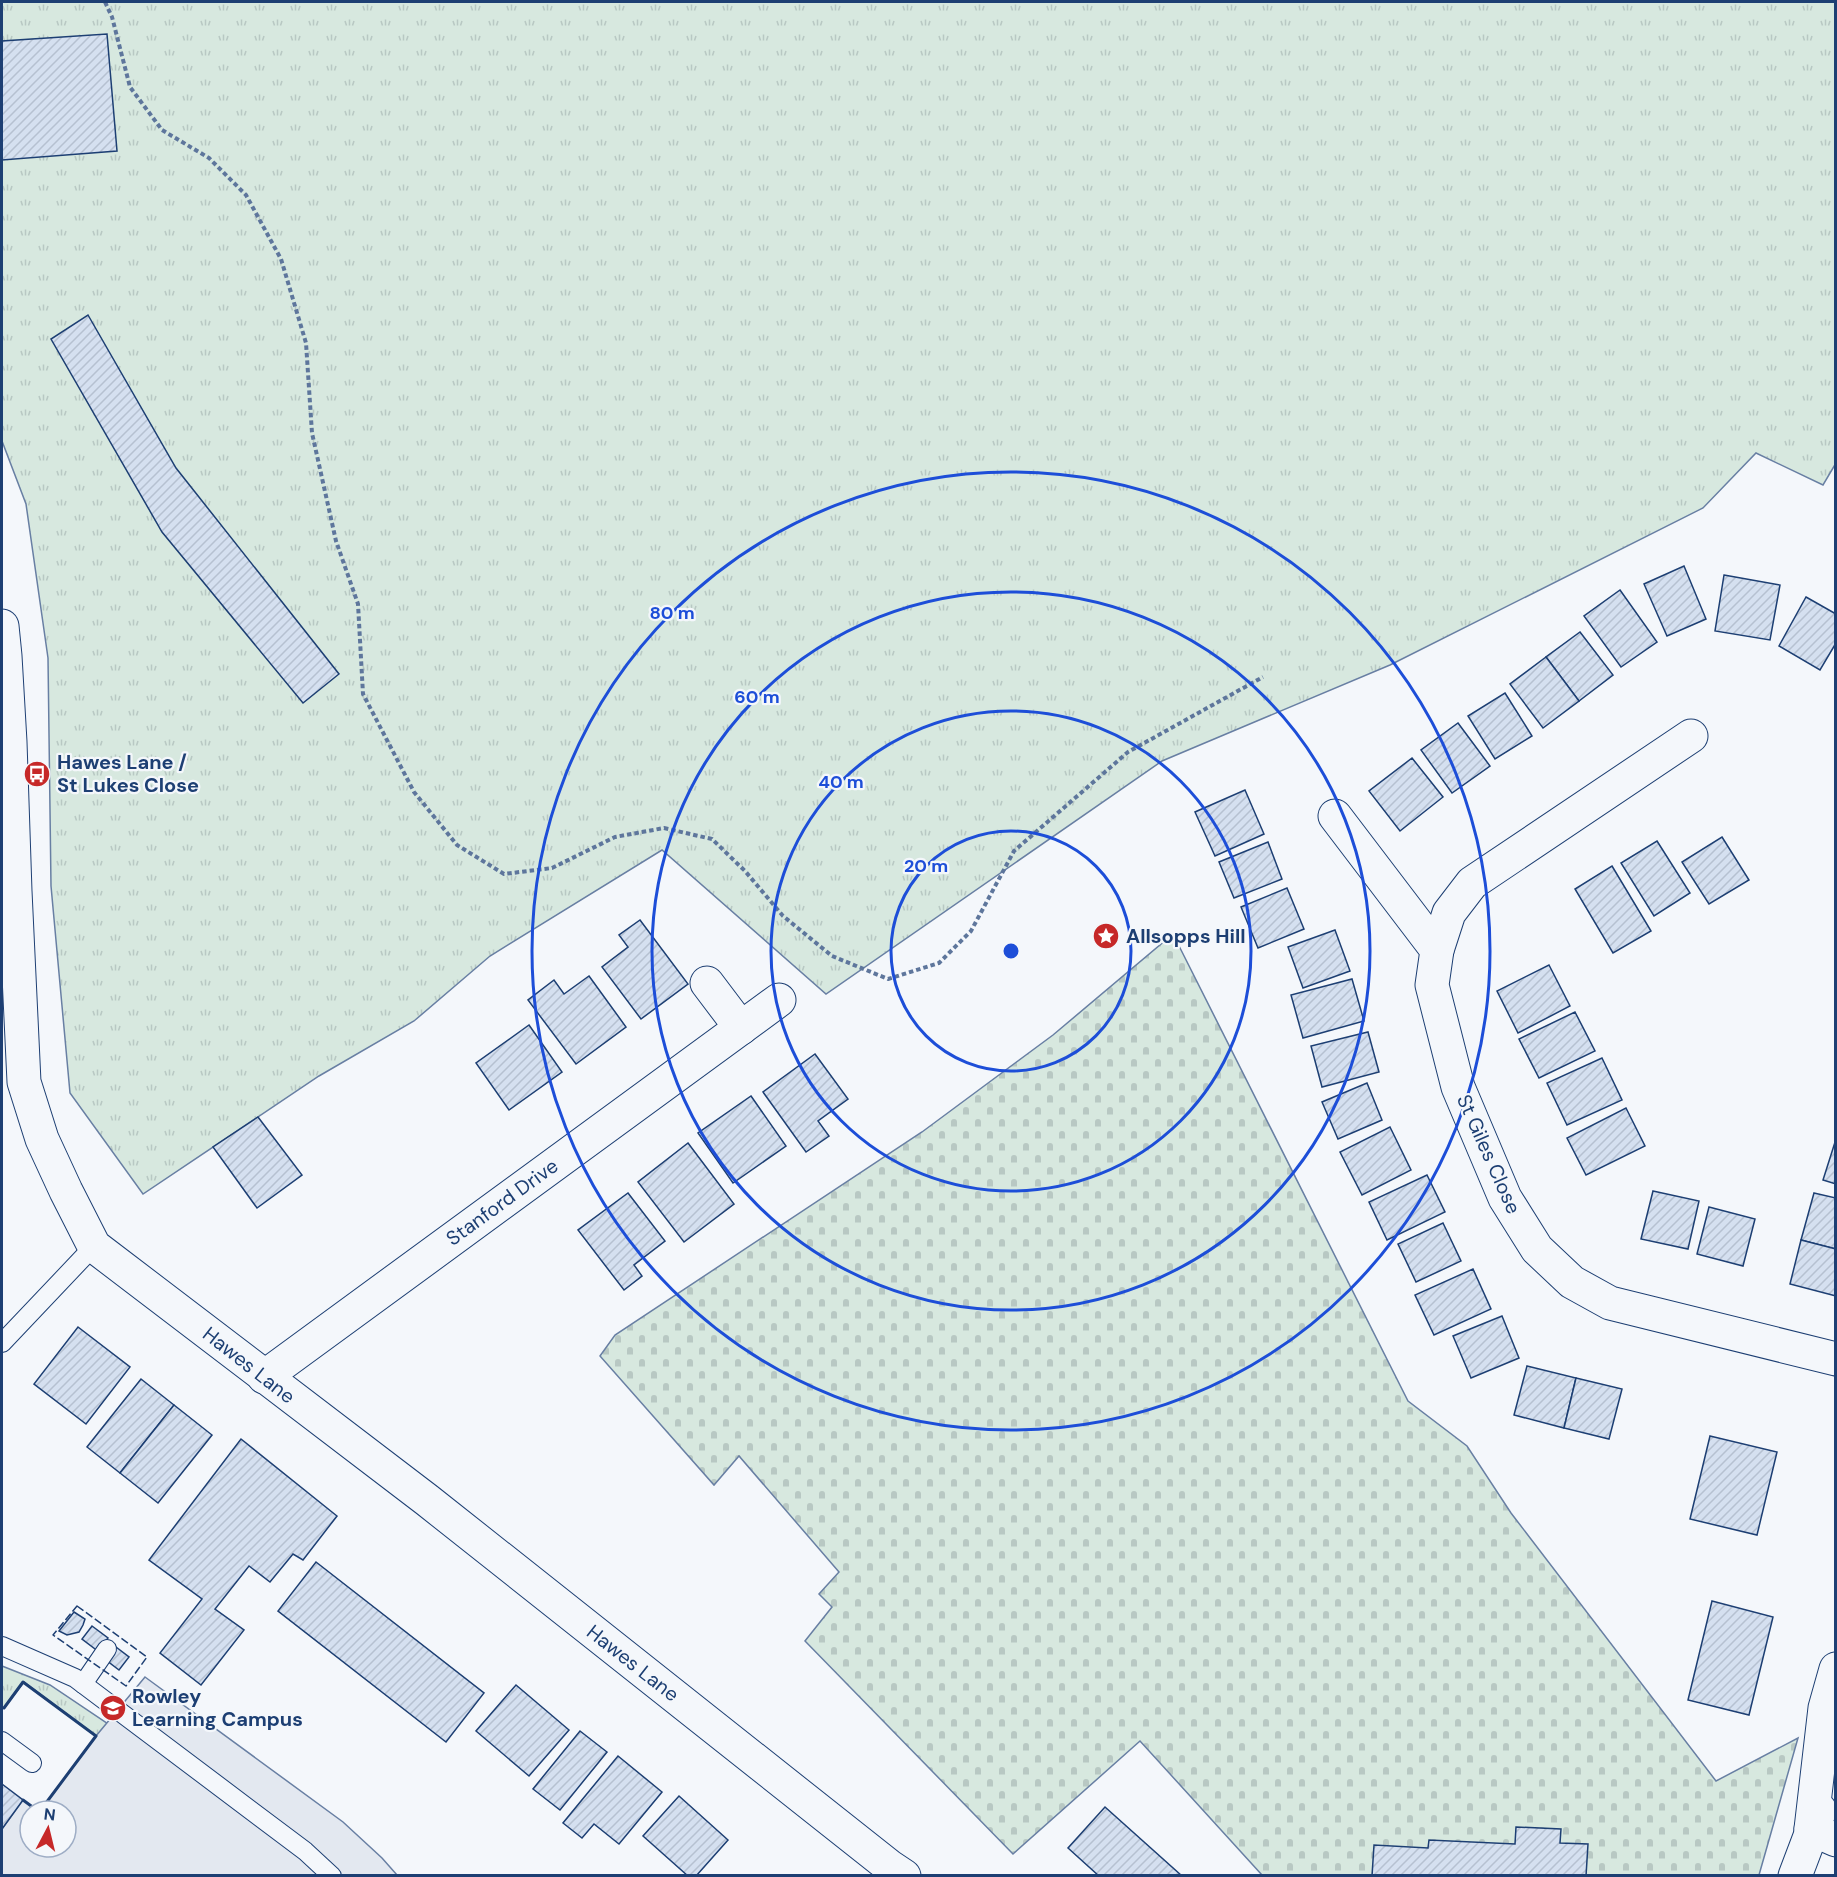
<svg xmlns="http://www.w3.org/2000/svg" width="1837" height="1877" viewBox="0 0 1837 1877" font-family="'DM Sans',sans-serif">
<defs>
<pattern id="grass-tufts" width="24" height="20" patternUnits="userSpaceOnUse" patternTransform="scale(1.5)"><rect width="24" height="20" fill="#d7e8df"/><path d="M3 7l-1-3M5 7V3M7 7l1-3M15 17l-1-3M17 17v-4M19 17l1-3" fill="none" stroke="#b8c8c3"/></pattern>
<pattern id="cemetery-stones" width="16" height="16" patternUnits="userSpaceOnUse" patternTransform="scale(1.5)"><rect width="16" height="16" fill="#d7e8df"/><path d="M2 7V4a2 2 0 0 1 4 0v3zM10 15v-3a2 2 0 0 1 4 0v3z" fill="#b8c8c3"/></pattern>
<pattern id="building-hatch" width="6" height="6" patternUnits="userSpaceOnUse" patternTransform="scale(1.5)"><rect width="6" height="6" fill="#d5e0f0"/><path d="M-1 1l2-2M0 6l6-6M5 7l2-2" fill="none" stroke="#b6c1d1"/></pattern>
</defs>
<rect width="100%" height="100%" fill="#f4f7fb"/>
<g fill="url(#grass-tufts)" stroke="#687fa3" stroke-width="1.5">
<path d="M2 2H1835L1836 463 1823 485 1756 453 1703 508 1390 665 1162 761 826 994 662 850 490 956 414 1021 319 1076 143 1194 70 1093 51 886 48 658 26 504 2 441Z"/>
<path d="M2 1666 50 1685 111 1726 71 1771 96 1736 24 1682 4 1708 2 1707Z"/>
</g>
<path fill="url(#cemetery-stones)" stroke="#687fa3" stroke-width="1.5" d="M1173 934 1408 1401 1467 1446 1511 1513 1716 1781 1798 1738 1759 1875H1262L1140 1741 1013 1854 805 1641 832 1607 819 1594 839 1572 739 1456 714 1485 600 1356 615 1335 922 1132 1053 1035Z"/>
<path fill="#e3e8f0" stroke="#687fa3" stroke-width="1.5" d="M145 1677 343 1822 382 1858 397 1875H2V1829L23 1800 38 1811H30V1847H66V1811H40L96 1736Z"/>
<g fill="url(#building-hatch)" stroke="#1d3f73" stroke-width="1.5">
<path d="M107 34 117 151 2 160V41Z"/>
<path d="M88 315 176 468 339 674 303 703 162 532 51 339Z"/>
<path d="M1684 566 1706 619 1667 636 1644 584Z"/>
<path d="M1724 575 1780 585 1770 640 1715 631Z"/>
<path d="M1620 590 1657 642 1621 667 1584 616Z"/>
<path d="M1806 597 1836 614V643L1820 670 1779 646Z"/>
<path d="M1580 632 1613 675 1579 701 1546 657Z"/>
<path d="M1546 657 1579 701 1543 728 1510 684Z"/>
<path d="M1505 693 1532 736 1495 759 1468 716Z"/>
<path d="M1458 723 1490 766 1452 793 1421 750Z"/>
<path d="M1412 758 1443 797 1400 831 1369 791Z"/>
<path d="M1245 790 1264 834 1215 856 1195 812Z"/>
<path d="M1722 837 1749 880 1709 904 1682 862Z"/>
<path d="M1657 841 1690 893 1654 916 1621 863Z"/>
<path d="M1268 842 1282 879 1234 898 1219 862Z"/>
<path d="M1612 866 1651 931 1613 953 1575 889Z"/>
<path d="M1287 888 1304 929 1258 948 1241 907Z"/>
<path d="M640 920 688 984 641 1019 602 967 628 947 619 935Z"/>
<path d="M1335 930 1350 971 1303 988 1288 947Z"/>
<path d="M1549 965 1570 1006 1518 1033 1497 991Z"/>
<path d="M589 976 626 1027 576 1064 528 1000 554 980 564 994Z"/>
<path d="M1352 979 1364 1021 1303 1038 1291 995Z"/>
<path d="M1575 1012 1595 1051 1539 1078 1519 1039Z"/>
<path d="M529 1025 562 1072 509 1110 476 1063Z"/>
<path d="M1368 1032 1379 1072 1322 1087 1311 1046Z"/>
<path d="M815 1054 848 1099 818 1121 829 1136 806 1152 763 1092Z"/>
<path d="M1602 1058 1622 1100 1567 1125 1547 1083Z"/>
<path d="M1367 1083 1382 1120 1338 1139 1322 1102Z"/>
<path d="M751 1096 786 1146 733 1183 698 1133Z"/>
<path d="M1626 1108 1645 1146 1586 1175 1567 1138Z"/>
<path d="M258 1117 302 1175 257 1208 213 1147Z"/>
<path d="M1390 1127 1411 1170 1362 1195 1340 1152Z"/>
<path d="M1836 1139V1184L1823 1180Z"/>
<path d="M688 1143 734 1204 684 1242 638 1182Z"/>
<path d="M1427 1175 1445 1212 1387 1240 1369 1202Z"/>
<path d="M1653 1191 1699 1201 1688 1249 1641 1239Z"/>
<path d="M628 1193 665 1241 634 1265 642 1276 624 1290 578 1230Z"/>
<path d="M1814 1193 1836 1198V1249L1801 1240Z"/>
<path d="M1709 1207 1755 1219 1743 1266 1697 1254Z"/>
<path d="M1443 1223 1461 1261 1416 1282 1398 1244Z"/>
<path d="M1801 1240 1836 1249V1296L1790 1284Z"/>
<path d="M1473 1269 1491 1309 1434 1335 1415 1295Z"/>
<path d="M1502 1316 1519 1358 1471 1378 1453 1336Z"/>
<path d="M78 1327 130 1367 86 1424 34 1384Z"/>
<path d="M1527 1366 1576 1378 1564 1428 1514 1415Z"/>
<path d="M1576 1378 1622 1389 1609 1439 1564 1428Z"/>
<path d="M141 1379 174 1405 120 1473 87 1447Z"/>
<path d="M174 1405 212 1435 158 1503 120 1473Z"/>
<path d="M1710 1436 1777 1452 1757 1535 1690 1519Z"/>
<path d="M241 1439 337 1516 303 1560 293 1554 270 1582 249 1566 215 1609 244 1630 201 1685 160 1653 202 1599 149 1560Z"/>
<path d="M316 1562 484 1693 446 1742 278 1611Z"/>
<path d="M1712 1601 1773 1617 1749 1715 1688 1700Z"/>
<path d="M74 1612 85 1619 83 1625 79 1632 67 1635 59 1631Z"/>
<path d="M92 1626 108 1638 99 1652 82 1639Z"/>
<path d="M116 1647 129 1657 119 1670 106 1660Z"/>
<path d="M516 1685 569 1730 529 1776 476 1731Z"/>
<path d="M580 1731 607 1752 560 1810 533 1789Z"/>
<path d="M618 1756 662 1792 619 1844 594 1824 582 1838 563 1823Z"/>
<path d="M2 1784 23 1800 2 1829Z"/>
<path d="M679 1796 728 1840 696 1876H688L643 1836Z"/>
<path d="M1105 1807 1182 1876H1099L1068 1848Z"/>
<path d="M1516 1827 1561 1829 1560 1843 1588 1844 1586 1876H1372L1374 1845 1428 1848 1429 1840 1515 1844Z"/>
</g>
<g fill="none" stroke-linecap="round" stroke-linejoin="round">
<defs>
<g id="service">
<path d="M2 1343 94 1246"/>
<path d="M2 1646 75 1678 305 1851 332 1876"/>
<path d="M83 1684 107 1649"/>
<path d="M2 1741 32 1763"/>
</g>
<g id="minor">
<path d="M1335 816 1437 950 1432 985 1458 1087 1505 1198 1537 1249 1572 1282 1610 1303 1836 1359"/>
<path d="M1437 950 1449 913 1472 883 1691 736"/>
<path d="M707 983 741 1028"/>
<path d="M264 1377 779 1000"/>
<path d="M1811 1829 1836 1840"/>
</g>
<g id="tertiary">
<path d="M1811 1829 1825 1708 1836 1669"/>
<path d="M1795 1876 1820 1810"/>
</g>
<path id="secondary" d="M2 626 5 656 10 742 15 891 24 1082 42 1139 66 1191 94 1246 427 1500 889 1866 904 1876"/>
</defs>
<use href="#service" stroke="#1d3f73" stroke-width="20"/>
<use href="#minor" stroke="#1d3f73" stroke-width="35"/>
<use href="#tertiary" stroke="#1d3f73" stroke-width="35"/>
<use href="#secondary" stroke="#1d3f73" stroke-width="35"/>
<path stroke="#5e769c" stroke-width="4" stroke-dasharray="4.5 3" stroke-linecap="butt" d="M105 2 112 17 130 87 162 130 209 158 246 195 281 259 306 343 312 433 336 541 358 604 363 694 414 792 457 845 504 874 552 868 615 837 664 828 712 839 745 871 783 916 832 956 888 979 939 963 971 931 1014 851 1128 752 1263 677"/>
<use href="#service" stroke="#f4f7fb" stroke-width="18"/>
<use href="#minor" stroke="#f4f7fb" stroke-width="33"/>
<use href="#tertiary" stroke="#f4f7fb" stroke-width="33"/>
<use href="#secondary" stroke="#f4f7fb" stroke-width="33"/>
<path stroke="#1d3f73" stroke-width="1.5" stroke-dasharray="8 3" stroke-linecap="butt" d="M77 1606 147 1657 126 1686 53 1635Z"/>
<g stroke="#1d3f73" stroke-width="3">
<path d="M4 1708 23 1682 96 1736 40 1811"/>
<path d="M23 1800 38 1811"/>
</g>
</g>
<g fill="none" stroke="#1d4ed8" stroke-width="3">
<circle cx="1011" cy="951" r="120"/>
<circle cx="1011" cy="951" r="240"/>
<circle cx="1011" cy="951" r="359"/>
<circle cx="1011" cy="951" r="479"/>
</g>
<defs>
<symbol id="bus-disc" viewBox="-11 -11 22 22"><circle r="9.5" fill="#c62828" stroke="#f4f7fb"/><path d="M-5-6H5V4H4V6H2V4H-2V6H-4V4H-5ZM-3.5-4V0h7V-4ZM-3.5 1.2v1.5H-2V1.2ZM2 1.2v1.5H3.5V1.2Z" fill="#fff"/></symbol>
<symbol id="sight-disc" viewBox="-11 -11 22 22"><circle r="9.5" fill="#c62828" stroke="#f4f7fb"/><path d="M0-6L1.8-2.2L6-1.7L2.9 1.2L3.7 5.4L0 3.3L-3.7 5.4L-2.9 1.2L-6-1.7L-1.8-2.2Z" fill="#fff"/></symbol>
<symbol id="school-disc" viewBox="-11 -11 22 22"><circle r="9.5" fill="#c62828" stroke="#f4f7fb"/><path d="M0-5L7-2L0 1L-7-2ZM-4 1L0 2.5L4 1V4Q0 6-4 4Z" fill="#fff"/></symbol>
</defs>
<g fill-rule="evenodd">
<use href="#bus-disc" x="22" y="759" width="30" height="30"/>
<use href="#sight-disc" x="1091" y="921" width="30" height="30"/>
<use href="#school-disc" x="98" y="1693" width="30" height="30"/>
</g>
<g text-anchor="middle" stroke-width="4.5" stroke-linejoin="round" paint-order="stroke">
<g font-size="20" font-weight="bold" fill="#1d3f73" stroke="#f4f7fb" text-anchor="start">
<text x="57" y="769">Hawes Lane /<tspan x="57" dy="23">St Lukes Close</tspan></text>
<text x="1126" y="943">Allsopps Hill</text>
<text x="132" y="1703">Rowley<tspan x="132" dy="23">Learning Campus</tspan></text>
</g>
<g font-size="20" fill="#1d3f73" stroke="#f4f7fb">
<text transform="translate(1489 1154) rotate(66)" y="7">St Giles Close</text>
<text transform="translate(502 1202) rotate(-36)" y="7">Stanford Drive</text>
<text transform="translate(249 1365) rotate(38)" y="7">Hawes Lane</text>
<text transform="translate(633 1663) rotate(38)" y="7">Hawes Lane</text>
</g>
</g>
<circle cx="1011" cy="951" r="9" fill="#1d4ed8" stroke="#f4f7fb" stroke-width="3"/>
<g font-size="18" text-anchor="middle" font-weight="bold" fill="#1d4ed8" stroke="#f4f7fb" stroke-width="4.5" stroke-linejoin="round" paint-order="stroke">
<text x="672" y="619">80 m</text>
<text x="757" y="703">60 m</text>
<text x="841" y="788">40 m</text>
<text x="926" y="872">20 m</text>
</g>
<rect width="1837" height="1877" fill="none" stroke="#1d3f73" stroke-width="6"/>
<g transform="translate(48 1829) rotate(7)"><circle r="28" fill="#f4f7fb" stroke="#9eadc5" stroke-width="1.5"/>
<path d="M0-4.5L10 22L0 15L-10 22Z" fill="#c62828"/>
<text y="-9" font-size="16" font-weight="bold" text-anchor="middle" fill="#1d3f73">N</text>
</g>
</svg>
